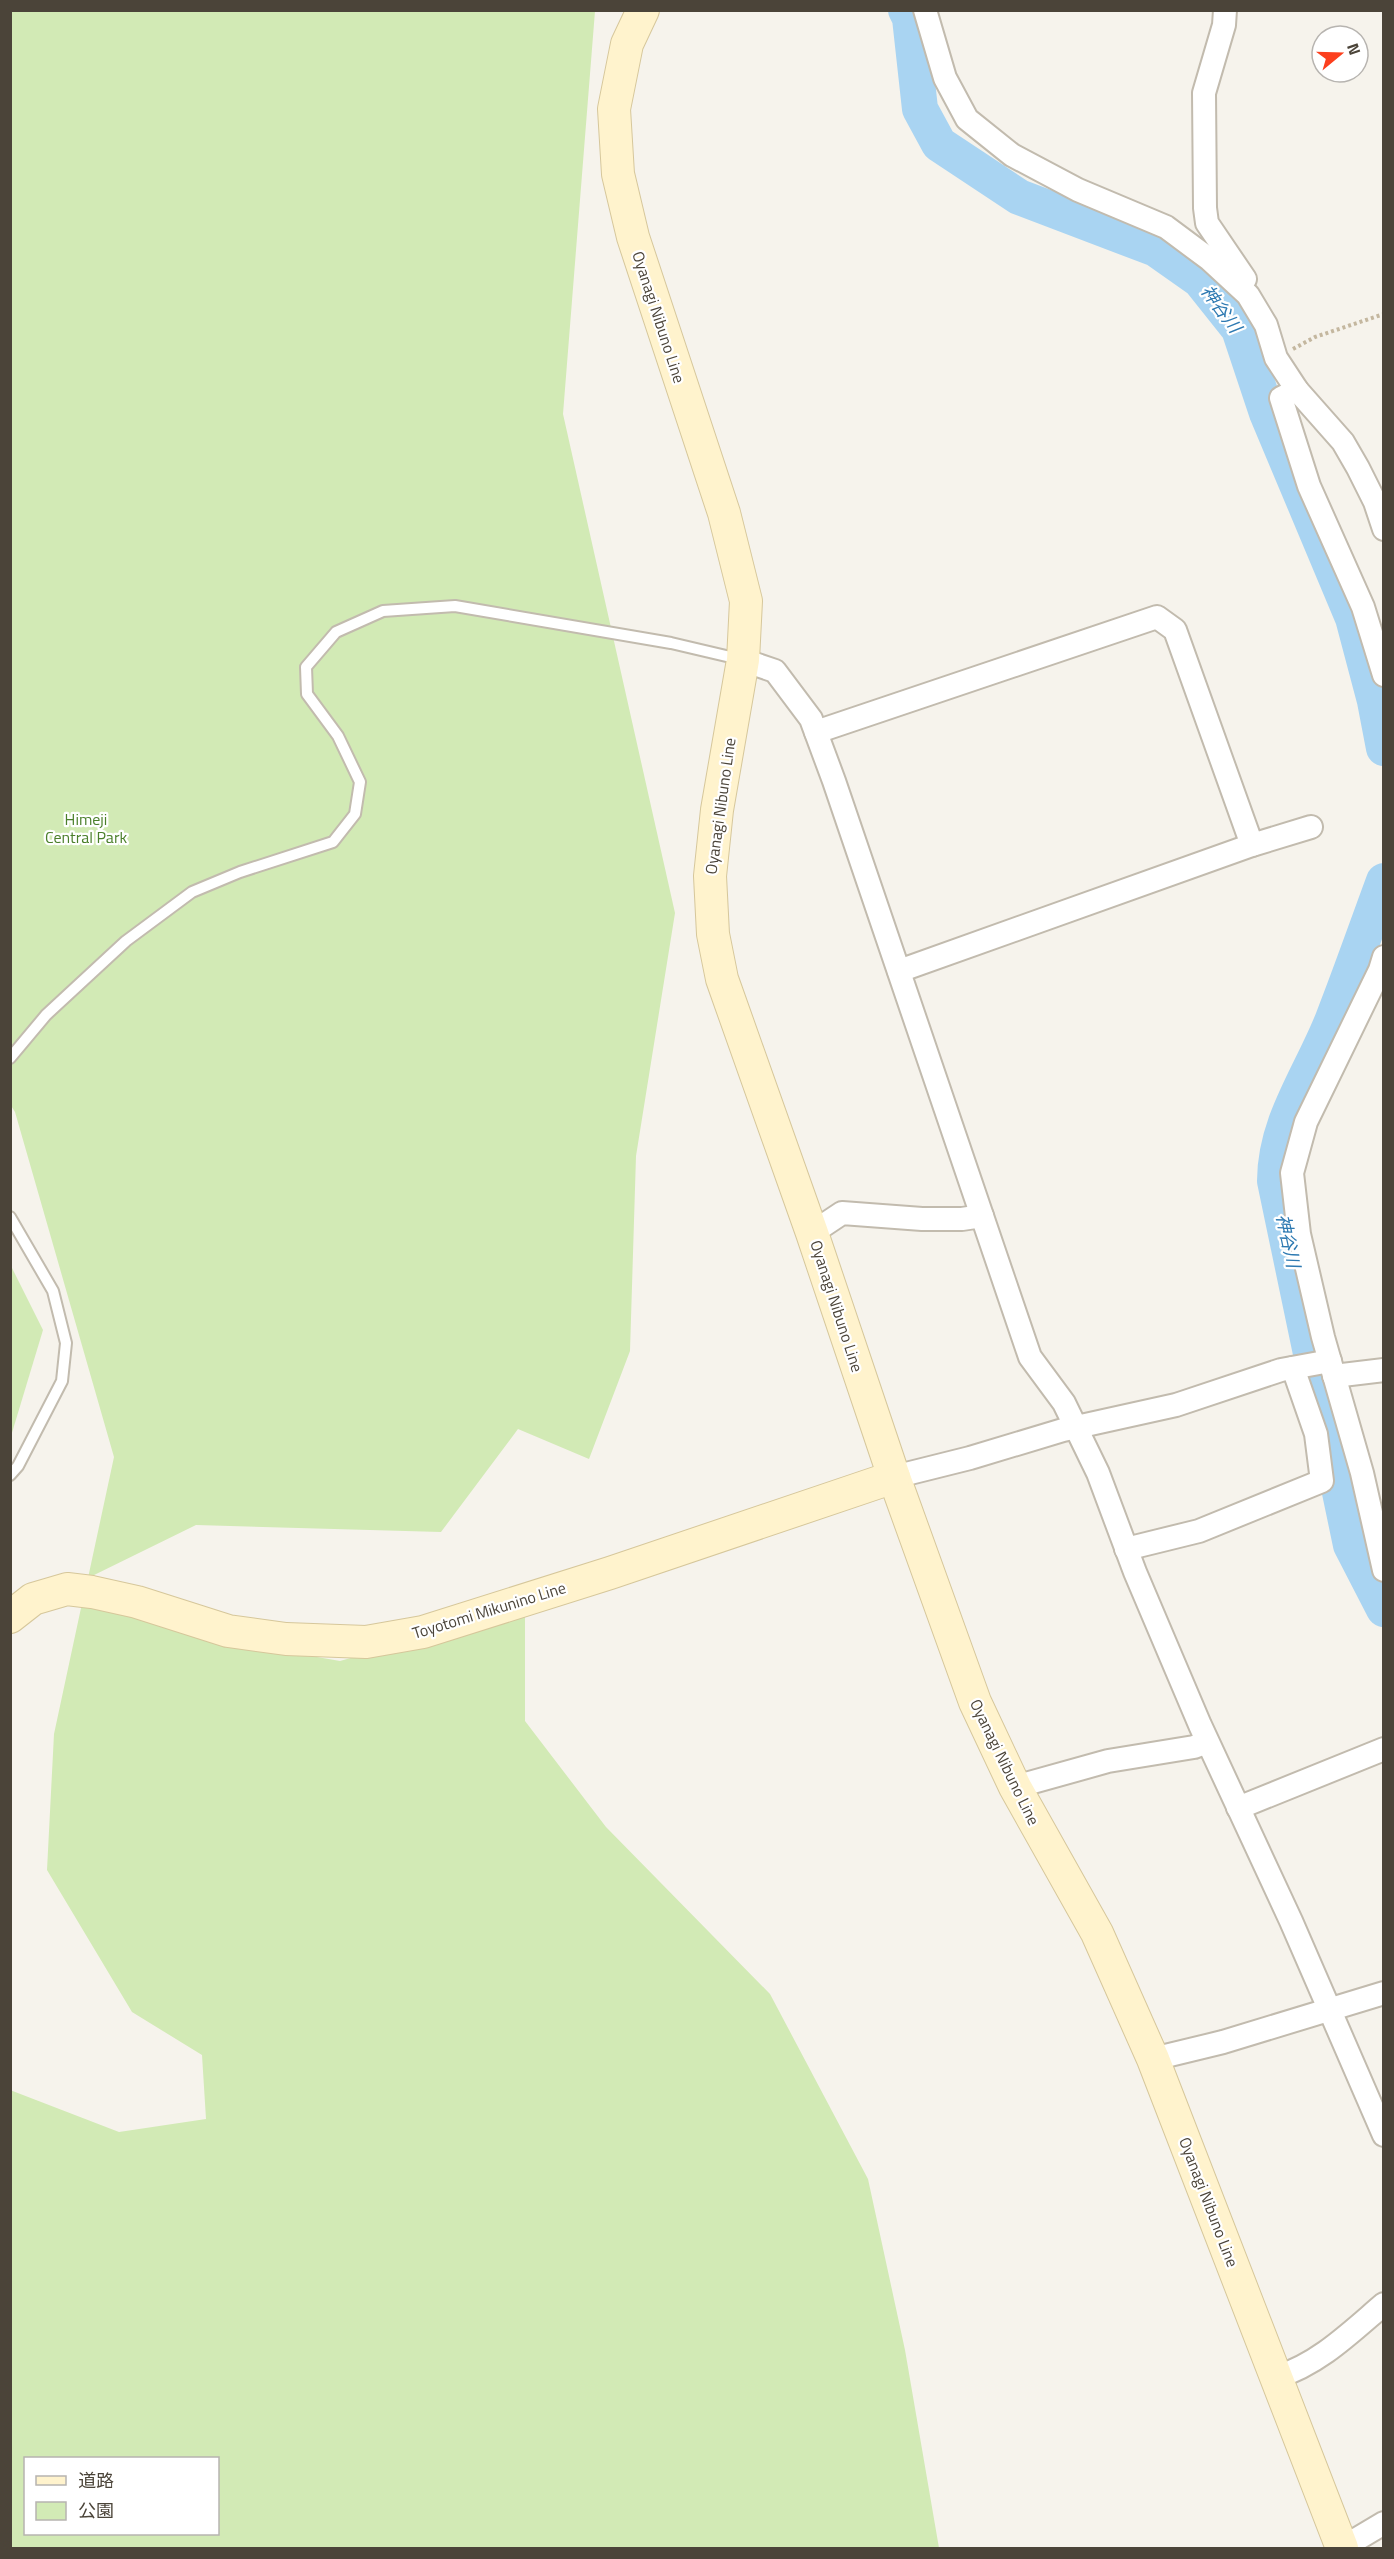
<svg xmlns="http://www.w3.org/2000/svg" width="1394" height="2559" viewBox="0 0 1394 2559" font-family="'Titillium Web','Noto Sans JP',sans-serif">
<rect width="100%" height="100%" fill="#f6f3ec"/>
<g fill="#d2eab5" fill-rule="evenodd">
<path d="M10 11H595L563 414 675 913 636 1156 630 1351 589 1459 518 1429 441 1532 196 1525 88 1578 114 1457 15 1112 10 1104Z"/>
<path d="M10 1264 43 1330 11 1436H10Z"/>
<path d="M84 1594 203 1637 340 1661 525 1609V1721L606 1827 770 1994 868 2179 905 2350 939 2548H11L10 2090 119 2132 206 2119 202 2055 132 2012 47 1870 54 1734ZM26 2458H218V2534H26Z"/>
</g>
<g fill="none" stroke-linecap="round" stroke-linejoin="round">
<g stroke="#a9d4f2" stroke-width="36">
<path d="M906 10 910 18 920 109 939 144 1019 197 1156 249 1200 280 1239 329 1267 413 1353 618 1375 701 1384 748"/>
<path d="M1384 881C1367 927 1351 973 1333 1019 1312 1073 1275 1121 1275 1181L1351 1545 1384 1609"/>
</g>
<defs>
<g id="service">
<path d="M10 1058 46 1015 126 941 192 892 240 872 333 842 355 814 360 782 338 736 307 694 306 667 336 632 383 611 455 606 671 643 739 659"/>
<path d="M10 1217 53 1291 66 1343 62 1381 18 1466 10 1475"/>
</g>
<g id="minor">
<path d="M925 10 945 78 967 119 1012 155 1078 190 1166 227 1209 259 1248 295 1266 325 1276 358 1297 390 1343 442 1358 468 1375 502 1384 529"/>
<path d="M1225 10 1224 25 1204 93 1205 208 1207 223 1245 279"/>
<path d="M1297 390 1281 398 1309 486 1363 607 1384 675"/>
<path d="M743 660 775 671 811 719 834 781 1030 1357 1064 1403 1098 1473 1135 1572 1200 1725 1291 1921 1384 2135"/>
<path d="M816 732 1157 617 1175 630 1252 845"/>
<path d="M1384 957 1380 970 1306 1122 1292 1173 1299 1234 1323 1337 1362 1473 1384 1570"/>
<path d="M899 971 1252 845 1311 827"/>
<path d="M812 1233 842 1213 922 1219H962L982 1216"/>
<path d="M1334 1376 1384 1370"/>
<path d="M894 1477 970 1458 1063 1430 1176 1405 1281 1370 1330 1361"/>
<path d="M1126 1549 1199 1531 1322 1481 1316 1434 1293 1368"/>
<path d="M1015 1787 1108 1761 1194 1747 1207 1742"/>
<path d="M1238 1808 1384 1749"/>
<path d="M1153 2059 1223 2042 1384 1993"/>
<path d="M1277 2377C1319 2364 1351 2332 1384 2304"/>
<path d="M1342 2548 1384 2523"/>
</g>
<g id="secondary">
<path d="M643 10 627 44 614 109 618 174 633 237 724 513 746 601 743 660 717 810 710 876 713 934 722 979 812 1233 894 1477 975 1702 1015 1787 1097 1933 1153 2059 1342 2548"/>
<path d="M10 1617 33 1599 67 1589 92 1592 137 1602 228 1631 286 1639 366 1642 423 1632 610 1573 894 1477"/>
</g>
</defs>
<use href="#service" stroke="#c2bbae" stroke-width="14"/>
<use href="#minor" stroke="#c2bbae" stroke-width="26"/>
<use href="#secondary" stroke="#d6c79b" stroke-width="34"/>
<path stroke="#c4b79f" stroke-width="4" stroke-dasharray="3 3" stroke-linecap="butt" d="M1293 349 1315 337 1384 314"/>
<use href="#service" stroke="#fff" stroke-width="10"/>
<use href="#minor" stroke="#fff" stroke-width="22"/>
<use href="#secondary" stroke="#fff3cd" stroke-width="32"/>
</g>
<g text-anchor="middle" stroke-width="4.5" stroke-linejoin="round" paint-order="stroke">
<g font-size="16" fill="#4b4439" stroke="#fff">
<text transform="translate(659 317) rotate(72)" y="6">Oyanagi Nibuno Line</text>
<text transform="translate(720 806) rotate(-82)" y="6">Oyanagi Nibuno Line</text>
<text transform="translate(837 1306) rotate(72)" y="6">Oyanagi Nibuno Line</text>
<text transform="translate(489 1610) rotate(-17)" y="6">Toyotomi Mikunino Line</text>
<text transform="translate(1005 1762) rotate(64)" y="6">Oyanagi Nibuno Line</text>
<text transform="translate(1209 2202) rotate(69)" y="6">Oyanagi Nibuno Line</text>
</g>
<g font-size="16" fill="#4a7f2a" stroke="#fff">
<text x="86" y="825">Himeji<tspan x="86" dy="18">Central Park</tspan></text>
</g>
<g font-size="18" font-style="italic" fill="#2e7ab2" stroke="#fff">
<text transform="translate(1221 309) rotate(54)" y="6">神谷川</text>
<text transform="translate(1288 1241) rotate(78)" y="6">神谷川</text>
</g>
</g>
<rect width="1394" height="2559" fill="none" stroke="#4b4439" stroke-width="24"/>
<rect x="24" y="2457" width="195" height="78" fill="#ffffff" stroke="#b7b4b0" stroke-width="1.5"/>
<rect x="36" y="2476" width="30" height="9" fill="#fff3cd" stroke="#b7b4b0" stroke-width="1.5"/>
<text x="78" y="2487" font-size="18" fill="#4b4439">道路</text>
<rect x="36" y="2502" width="30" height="18" fill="#d2eab5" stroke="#b7b4b0" stroke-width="1.5"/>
<text x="78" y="2517" font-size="18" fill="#4b4439">公園</text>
<g transform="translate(1340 54) rotate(71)"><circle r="28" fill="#ffffff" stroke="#b7b4b0" stroke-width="1.5"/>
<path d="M0-4.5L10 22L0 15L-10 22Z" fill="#fc3f1d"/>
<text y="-9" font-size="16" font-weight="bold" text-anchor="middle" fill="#4b4439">N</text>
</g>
</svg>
